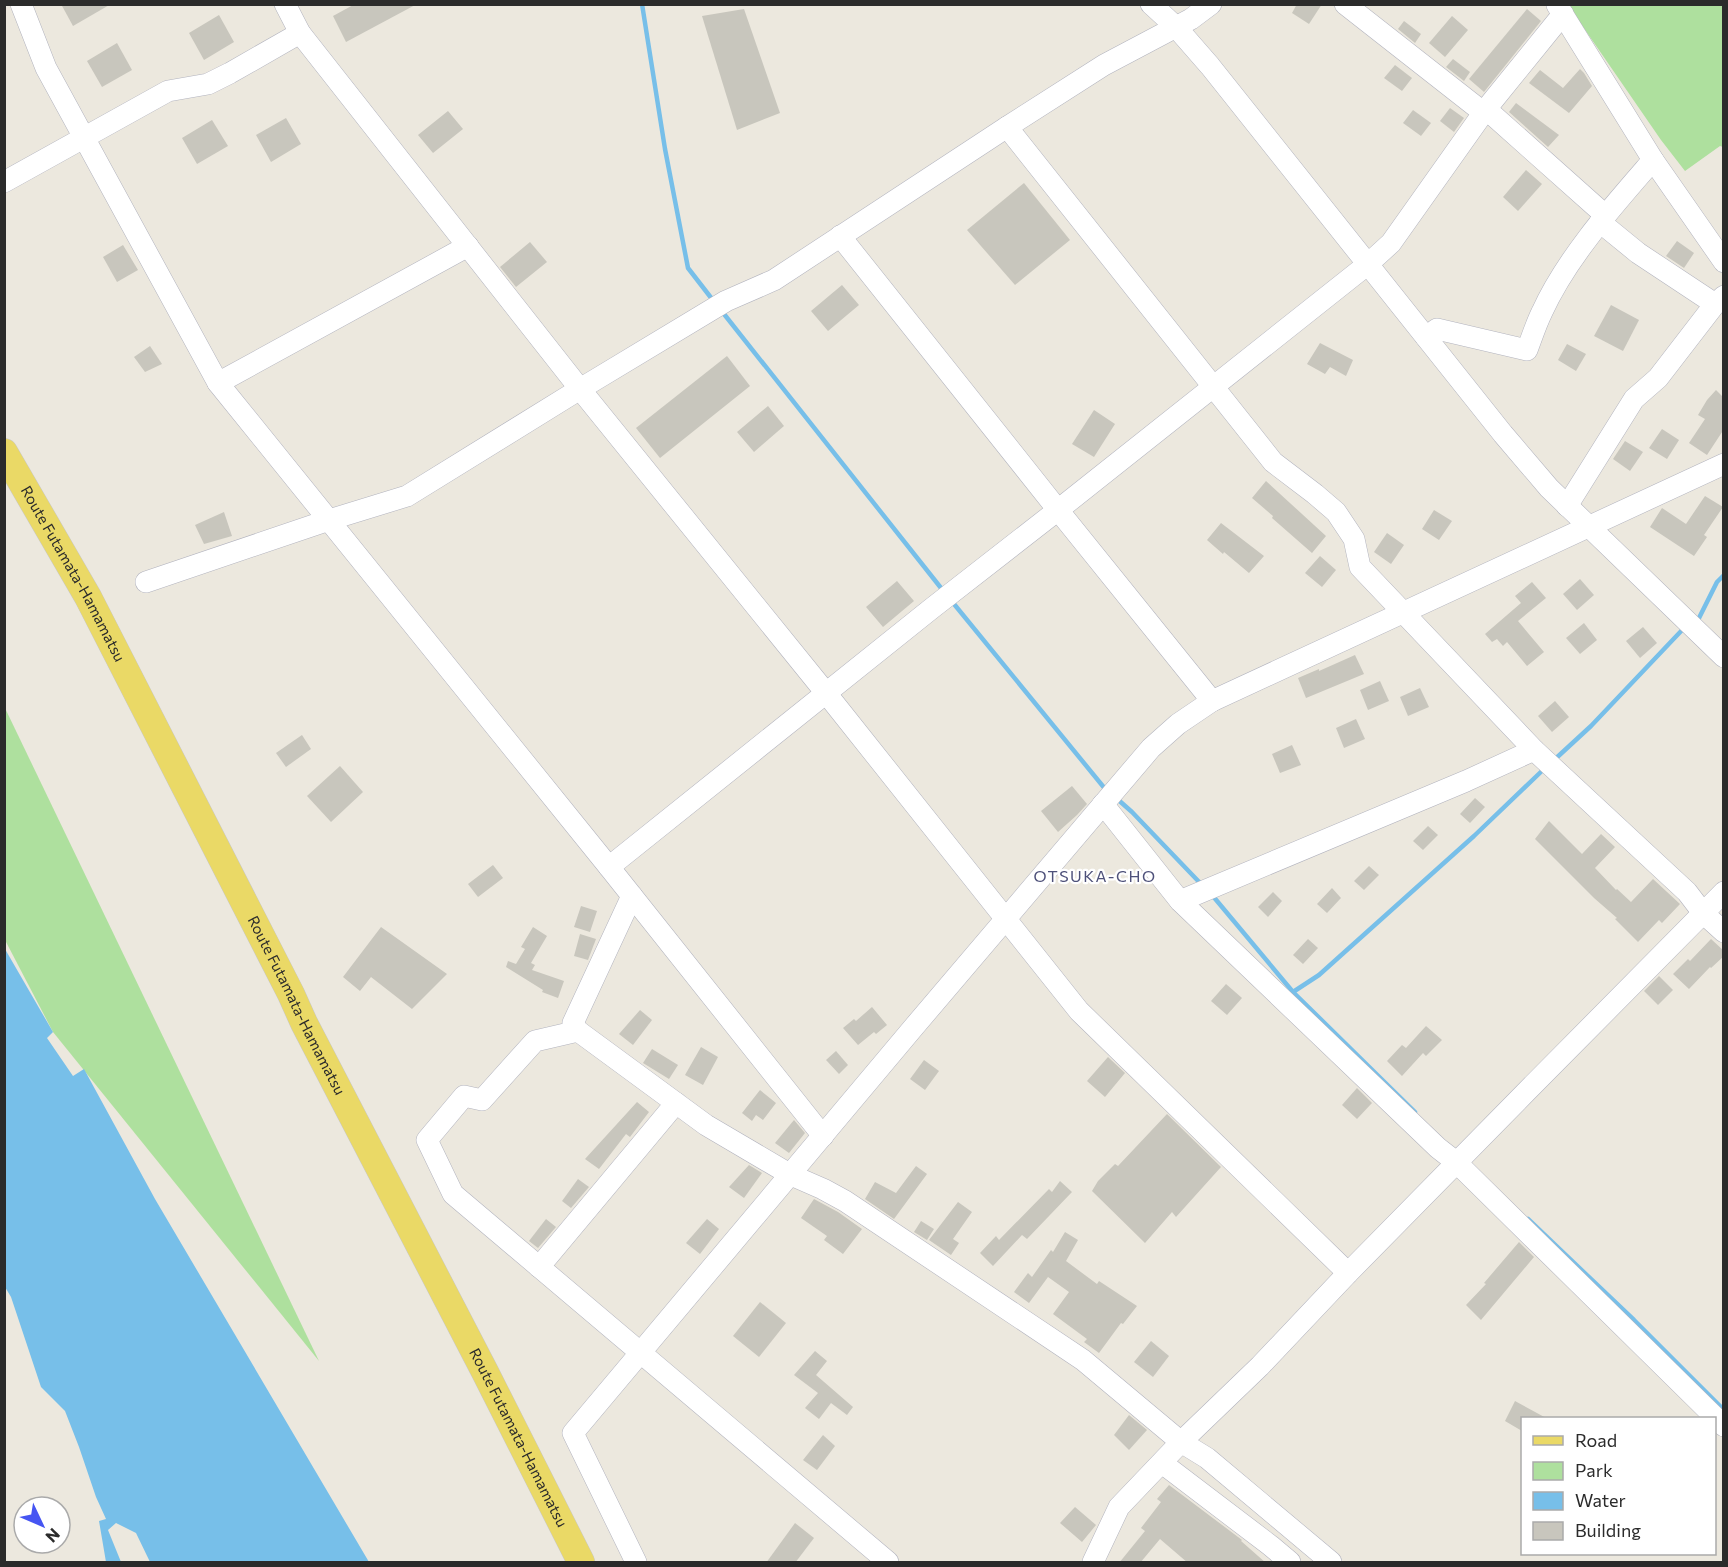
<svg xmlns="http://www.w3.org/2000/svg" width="1728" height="1567" viewBox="0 0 1728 1567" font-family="Commissioner,sans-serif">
<rect width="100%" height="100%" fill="#ece8de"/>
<g fill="#aee09e">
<path d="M1571 4 1723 5V147L1720 146 1685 171 1661 140 1570 8Z"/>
<path d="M4 706 319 1361 53 1032 5 940Z"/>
</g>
<path fill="#77bfe9" d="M5 949 53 1032 47 1038 73 1076 84 1069 155 1199 369 1562H150L136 1533 116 1523 108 1530 121 1562H106L99 1521 106 1519 96 1497 79 1447 65 1411 41 1387 11 1297 5 1287Z"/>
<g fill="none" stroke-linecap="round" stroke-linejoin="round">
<g stroke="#77bfe9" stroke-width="4.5">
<path d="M642 4 665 149 688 268 712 299"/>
<path d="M724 314 941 588"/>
<path d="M954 604 1106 790"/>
<path d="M1697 622 1717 582 1724 575"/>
<path d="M1553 761 1591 726 1684 628"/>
<path d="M1115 797 1132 812 1202 885"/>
<path d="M1212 895 1293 992 1415 1112"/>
<path d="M1293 992 1319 975 1474 836 1545 768"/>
<path d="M1528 1219 1634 1320 1724 1410"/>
</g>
</g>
<g fill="#c8c6bd">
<path d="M61 4H111L73 26Z"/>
<path d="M355 4H417L346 42 333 16Z"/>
<path d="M1297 4H1322L1309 24 1292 13Z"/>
<path d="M744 9 780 113 737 130 702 16Z"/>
<path d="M1527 9 1541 21 1484 92 1469 79Z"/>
<path d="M219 15 234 42 204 60 189 33Z"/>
<path d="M1452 16 1468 30 1445 57 1429 43Z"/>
<path d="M1404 21 1421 34 1415 43 1398 29Z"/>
<path d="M117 43 132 70 102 87 87 61Z"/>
<path d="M1453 59 1470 72 1464 81 1446 67Z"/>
<path d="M1395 65 1412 78 1402 91 1384 78Z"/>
<path d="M1580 69 1584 73 1592 86 1569 113 1529 83 1540 70 1563 88Z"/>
<path d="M1516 103 1559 135 1548 147 1509 112Z"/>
<path d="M1450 108 1464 118 1454 132 1440 121Z"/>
<path d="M1413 110 1431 123 1421 136 1403 123Z"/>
<path d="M448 111 463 129 433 153 418 135Z"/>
<path d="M286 118 301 144 271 162 256 135Z"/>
<path d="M212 120 228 146 197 164 182 138Z"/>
<path d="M1526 170 1542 184 1518 211 1503 197Z"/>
<path d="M1024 183 1070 240 1015 285 967 230Z"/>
<path d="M1677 241 1694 253 1684 268 1666 256Z"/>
<path d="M530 242 547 262 516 287 500 267Z"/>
<path d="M123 245 138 270 117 282 103 257Z"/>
<path d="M842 285 859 305 828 331 811 311Z"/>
<path d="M1611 305 1639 320 1623 351 1594 336Z"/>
<path d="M1320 343 1353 360 1346 376 1330 367 1325 374 1307 364Z"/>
<path d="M1567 344 1586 354 1576 371 1558 360Z"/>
<path d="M150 346 162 364 145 372 134 357Z"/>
<path d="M727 356 750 386 660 458 636 428Z"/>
<path d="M1716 390 1724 398V429L1707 455 1689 443 1705 419 1698 415 1707 400Z"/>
<path d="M768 406 784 426 754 452 737 432Z"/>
<path d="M1094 410 1115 424 1094 457 1072 444Z"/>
<path d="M1662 429 1679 440 1667 459 1649 448Z"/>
<path d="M1625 441 1643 452 1630 471 1613 459Z"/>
<path d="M1266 481 1326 536 1312 553 1272 518 1273 516 1252 498Z"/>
<path d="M1705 496 1723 507 1704 535 1707 537 1694 556 1650 527 1662 508 1686 524Z"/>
<path d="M1434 510 1452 521 1439 540 1422 529Z"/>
<path d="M224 512 232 536 204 544 195 525Z"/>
<path d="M1221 523 1264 556 1249 573 1224 552 1223 554 1207 540Z"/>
<path d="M1387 533 1404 545 1391 564 1374 552Z"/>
<path d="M1320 556 1336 570 1322 587 1305 573Z"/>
<path d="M1580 579 1594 595 1577 610 1563 594Z"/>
<path d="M897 581 914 601 883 627 866 607Z"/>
<path d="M1532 582 1546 598 1518 621 1544 652 1527 666 1507 642 1503 646 1497 639 1492 642 1485 634 1521 603 1515 596Z"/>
<path d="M1584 623 1597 640 1580 654 1566 638Z"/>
<path d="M1643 627 1657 643 1640 658 1626 641Z"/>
<path d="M1355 655 1364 674 1306 698 1298 678 1319 669V671Z"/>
<path d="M1380 681 1389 701 1368 710 1360 690Z"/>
<path d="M1420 688 1429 707 1408 716 1400 697Z"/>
<path d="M1555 701 1569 717 1552 732 1538 716Z"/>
<path d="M1356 719 1365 739 1344 748 1336 728Z"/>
<path d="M302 735 311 749 286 767 276 753Z"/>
<path d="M1292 745 1301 765 1280 773 1272 754Z"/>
<path d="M340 766 363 792 331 822 307 796Z"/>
<path d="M1072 786 1087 804 1077 815 1058 832 1041 811Z"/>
<path d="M1475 798 1485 807 1470 823 1460 814Z"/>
<path d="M1549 821 1582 854 1601 834 1615 847 1595 868 1616 890 1617 889 1631 902 1653 879 1680 904 1662 923 1659 920 1638 942 1615 919 1617 918 1594 898 1535 839Z"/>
<path d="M1428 826 1438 835 1423 850 1413 841Z"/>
<path d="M493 865 503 878 478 897 468 884Z"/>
<path d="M1369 866 1379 875 1364 890 1354 881Z"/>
<path d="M1332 888 1341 898 1327 913 1317 904Z"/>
<path d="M1273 892 1282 901 1268 917 1258 907Z"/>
<path d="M581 906 597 911 590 932 574 927Z"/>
<path d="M381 927 447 974 412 1009 371 977 360 991 343 977Z"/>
<path d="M533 927 547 936 531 963 535 965 532 970 564 981 558 998 542 992 543 990 506 967 508 961 516 964 525 949 521 947Z"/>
<path d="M580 934 596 939 588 960 574 956Z"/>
<path d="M1308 939 1318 948 1303 964 1293 955Z"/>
<path d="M1711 939 1724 951V956L1711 968 1710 967 1689 989 1673 974 1688 959 1690 961Z"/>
<path d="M1659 976 1673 990 1658 1005 1644 991Z"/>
<path d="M1226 984 1242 998 1227 1015 1211 1001Z"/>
<path d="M872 1007 887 1025 876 1034 874 1032 858 1045 843 1028 854 1019 856 1021Z"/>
<path d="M640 1010 652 1020 633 1045 619 1034Z"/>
<path d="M1426 1026 1442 1040 1426 1056 1423 1053 1402 1076 1387 1061 1402 1045 1406 1048Z"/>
<path d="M701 1047 718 1057 703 1085 685 1075Z"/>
<path d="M652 1049 678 1065 669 1079 643 1063Z"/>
<path d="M836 1051 848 1065 839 1074 826 1060Z"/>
<path d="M1108 1057 1125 1073 1105 1097 1087 1081Z"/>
<path d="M924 1060 939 1071 925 1090 910 1079Z"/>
<path d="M1357 1088 1372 1103 1357 1119 1342 1105Z"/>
<path d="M760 1090 776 1103 763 1120 756 1115 752 1121 742 1113Z"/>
<path d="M637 1102 649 1112 630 1137 626 1134 599 1169 585 1159Z"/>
<path d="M1167 1114 1221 1167 1176 1217 1172 1212 1145 1243 1092 1191 1098 1181 1115 1164 1118 1166Z"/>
<path d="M794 1120 805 1133 789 1153 775 1143Z"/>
<path d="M749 1165 762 1173 744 1198 729 1187Z"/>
<path d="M916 1166 927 1174 894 1219 865 1199 875 1182 896 1193Z"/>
<path d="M578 1179 589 1187 571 1208 562 1201Z"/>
<path d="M1060 1181 1072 1192 1027 1239 1022 1235 993 1266 980 1253 996 1236 999 1240 1049 1189 1052 1192Z"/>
<path d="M814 1199 838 1212 862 1229 843 1254 824 1240 827 1236 801 1218Z"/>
<path d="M958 1202 972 1212 953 1239 959 1243 951 1255 929 1240Z"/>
<path d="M546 1219 556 1227 538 1248 529 1241Z"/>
<path d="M707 1219 719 1229 700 1254 686 1243Z"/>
<path d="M921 1221 934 1229 927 1240 914 1232Z"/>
<path d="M1065 1232 1078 1240 1066 1261 1097 1284 1099 1281 1137 1306 1123 1324 1121 1323 1099 1353 1084 1342 1087 1339 1053 1314 1069 1292 1048 1277 1029 1303 1014 1292 1028 1273 1032 1277 1051 1250 1053 1252Z"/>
<path d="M1519 1242 1534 1257 1481 1320 1466 1305 1486 1284 1484 1283Z"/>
<path d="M760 1302 786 1323 759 1357 733 1336Z"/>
<path d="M1151 1341 1169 1356 1153 1377 1134 1362Z"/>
<path d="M815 1351 827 1361 816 1375 853 1407 847 1415 831 1403 819 1419 805 1408 818 1393 794 1375Z"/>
<path d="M1515 1401 1548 1419H1522V1431L1505 1421Z"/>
<path d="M1129 1415 1147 1430 1129 1450 1114 1435Z"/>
<path d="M823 1435 835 1446 817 1470 803 1460Z"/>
<path d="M1169 1485 1242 1540 1241 1541 1266 1563H1188L1160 1539 1140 1563H1119L1145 1531 1141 1528 1161 1502 1157 1499Z"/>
<path d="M1075 1507 1096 1525 1082 1542 1060 1523Z"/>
<path d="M795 1523 814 1538 795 1563H766Z"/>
</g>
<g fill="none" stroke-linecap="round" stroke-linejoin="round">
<defs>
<g id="minor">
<path d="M21 4 46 68 218 383 609 867 823 1136"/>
<path d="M285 4 300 33 580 389 826 693 1079 1011 1348 1273"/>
<path d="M1151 4 1176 27 1210 66 1503 434 1549 488 1724 657"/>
<path d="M1345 4 1484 113"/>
<path d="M1557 5 1653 160 1724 262"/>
<path d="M1486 109 1605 215"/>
<path d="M1007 127 1273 462 1315 494 1336 512 1354 539 1360 567 1534 750 1687 892 1703 913 1724 932"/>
<path d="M4 182 168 91 208 84 230 73 300 33"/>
<path d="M1600 222 1638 253 1715 304"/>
<path d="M840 236 1058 510 1212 701"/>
<path d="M1426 337 1437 329 1527 350C1532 337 1536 324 1542 312 1567 257 1614 205 1653 160"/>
<path d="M218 383 468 246"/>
<path d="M1567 506 1634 399 1658 378 1715 304 1724 296"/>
<path d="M146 582 329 520 407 496 580 389 726 301 774 280 1007 127 1104 65 1191 19 1211 4"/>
<path d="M1103 804 1180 901 1438 1148 1456 1162 1724 1426"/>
<path d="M609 867 931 609 1058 510 1368 264 1391 243 1486 109 1563 14"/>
<path d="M632 896 573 1023 578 1031 706 1125 791 1175 823 1189 845 1201 1083 1360 1181 1442 1207 1458 1331 1562"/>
<path d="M1180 901 1466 781 1534 750"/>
<path d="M578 1031 535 1041 482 1100 464 1096 427 1140 453 1194 888 1562"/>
<path d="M539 1267 676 1103"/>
<path d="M1162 1463 1271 1546 1290 1562"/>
<path d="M636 1562 573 1433 913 1028 1151 748 1178 724 1212 701 1724 464"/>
<path d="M1093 1562 1119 1507 1181 1442 1260 1366 1348 1273 1525 1093 1724 892"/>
</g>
<g id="major">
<path id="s1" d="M4 452 88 597 291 994 304 1023 485 1372 581 1562"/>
</g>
</defs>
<use href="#minor" stroke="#b2b3be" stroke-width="22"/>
<use href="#major" stroke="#c8c8c8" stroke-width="28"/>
<use href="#minor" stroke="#fff" stroke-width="21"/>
<use href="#major" stroke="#ead966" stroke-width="27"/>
</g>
<g text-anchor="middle" stroke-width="4.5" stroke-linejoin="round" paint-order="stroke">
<g font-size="15" fill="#2b2b2b" stroke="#fff">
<text dy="5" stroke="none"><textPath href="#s1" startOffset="140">Route Futamata-Hamamatsu</textPath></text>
<text dy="5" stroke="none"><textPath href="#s1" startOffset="626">Route Futamata-Hamamatsu</textPath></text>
<text dy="5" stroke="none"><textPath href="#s1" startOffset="1112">Route Futamata-Hamamatsu</textPath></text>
</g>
<g font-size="16" letter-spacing="1.5" fill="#4e517a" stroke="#fff">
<text x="1095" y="882">OTSUKA-CHO</text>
</g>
</g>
<rect width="1728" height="1567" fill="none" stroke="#2b2b2b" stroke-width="12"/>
<rect x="1521" y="1417" width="195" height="138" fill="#ffffff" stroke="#aaaaaa" stroke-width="1.5"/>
<rect x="1533" y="1436" width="30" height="9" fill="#ead966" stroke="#aaaaaa" stroke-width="1.5"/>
<text x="1575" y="1447" font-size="18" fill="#2b2b2b">Road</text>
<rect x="1533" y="1462" width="30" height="18" fill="#aee09e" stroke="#aaaaaa" stroke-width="1.5"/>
<text x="1575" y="1477" font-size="18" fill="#2b2b2b">Park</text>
<rect x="1533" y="1492" width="30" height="18" fill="#77bfe9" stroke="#aaaaaa" stroke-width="1.5"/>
<text x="1575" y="1507" font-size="18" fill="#2b2b2b">Water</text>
<rect x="1533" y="1522" width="30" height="18" fill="#c8c6bd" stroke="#aaaaaa" stroke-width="1.5"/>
<text x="1575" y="1537" font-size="18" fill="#2b2b2b">Building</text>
<g transform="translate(42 1525) rotate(134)"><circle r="28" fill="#ffffff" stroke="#aaaaaa" stroke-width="1.5"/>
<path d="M0-4.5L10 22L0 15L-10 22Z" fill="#4655f2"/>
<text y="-9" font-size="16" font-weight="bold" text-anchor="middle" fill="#2b2b2b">N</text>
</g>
</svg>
